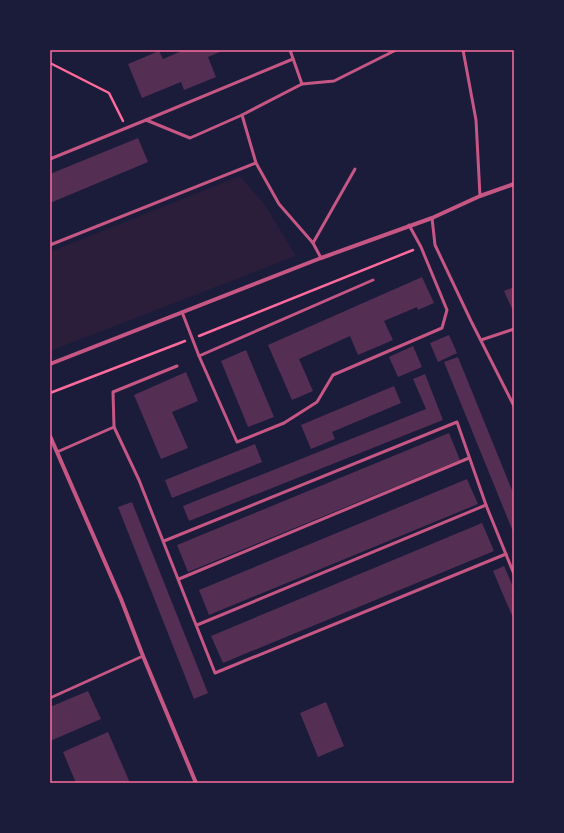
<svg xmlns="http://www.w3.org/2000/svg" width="564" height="833" viewBox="0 0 564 833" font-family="Overpass,sans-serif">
<rect width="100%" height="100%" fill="#1b1b3a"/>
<path fill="#2a1e3b" d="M240 176 265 205 296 256 50 351V252Z"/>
<g fill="#542f53">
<path d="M184 50H224L208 57 216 77 184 90 181 82 142 98 128 64 159 51 163 59Z"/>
<path d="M138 138 148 162 50 203V174Z"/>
<path d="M422 277 434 303 418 310 417 307 384 321 393 340 358 355 350 336 299 359 313 391 292 400 268 345Z"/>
<path d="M514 287V313L504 291Z"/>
<path d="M449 335 457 353 438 362 430 343Z"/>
<path d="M413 346 422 367 398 377 389 357Z"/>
<path d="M246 350 274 417 248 427 221 361Z"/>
<path d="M458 357 514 495V534L444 362Z"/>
<path d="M186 372 198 401 172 412 188 448 161 459 134 395Z"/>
<path d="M425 374 443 420 189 521 183 506 426 409 413 379Z"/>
<path d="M394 386 401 403 332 432 335 439 311 449 301 425Z"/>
<path d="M449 433 460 460 188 572 177 545Z"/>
<path d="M255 444 262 462 172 498 165 480Z"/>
<path d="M467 479 478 504 209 615 199 590Z"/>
<path d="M132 502 208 693 194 699 118 507Z"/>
<path d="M482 523 494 551 223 663 211 636Z"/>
<path d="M504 566 514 589V620L493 571Z"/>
<path d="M88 691 101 719 50 741V707Z"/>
<path d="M326 702 344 746 318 757 300 713Z"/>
<path d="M108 732 130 783H76L63 752Z"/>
</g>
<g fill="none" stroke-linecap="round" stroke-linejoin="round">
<g stroke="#ff6b9d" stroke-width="2.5">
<path d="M50 63 109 93 123 121"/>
<path d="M199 336 413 250"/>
<path d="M50 393 185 341"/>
</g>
<g stroke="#c65784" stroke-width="3">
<path d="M290 50 302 84"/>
<path d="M463 50 476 120 480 196"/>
<path d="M146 120 293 59"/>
<path d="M50 159 146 120 190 138 242 115"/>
<path d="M432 218 435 245 471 321 514 406"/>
<path d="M313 243 355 169"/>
<path d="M50 245 256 163"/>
<path d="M321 258 313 243 279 204 256 163 242 115 302 84 334 81 396 50"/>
<path d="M182 312 199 356 237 442 284 423 317 402 333 375 442 328 447 310 421 247 409 225"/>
<path d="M481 340 514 329"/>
<path d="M199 356 373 280"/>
<path d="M114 427 113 392 177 366"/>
<path d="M57 452 114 427 139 480 215 673 506 554"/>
<path d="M164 541 457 422 486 505 514 574"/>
<path d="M179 579 469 458"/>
<path d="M197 625 486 505"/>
<path d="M50 698 143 656"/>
</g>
<g stroke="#c65784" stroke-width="4">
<path d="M50 364 321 258 432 218 480 196 514 184"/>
<path d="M50 436 121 599 143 656 196 783"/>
</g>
</g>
<rect width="564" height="833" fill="none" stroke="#1b1b3a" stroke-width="102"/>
<rect x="51" y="51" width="462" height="731" fill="none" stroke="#ff6b9d" stroke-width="1.5"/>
</svg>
